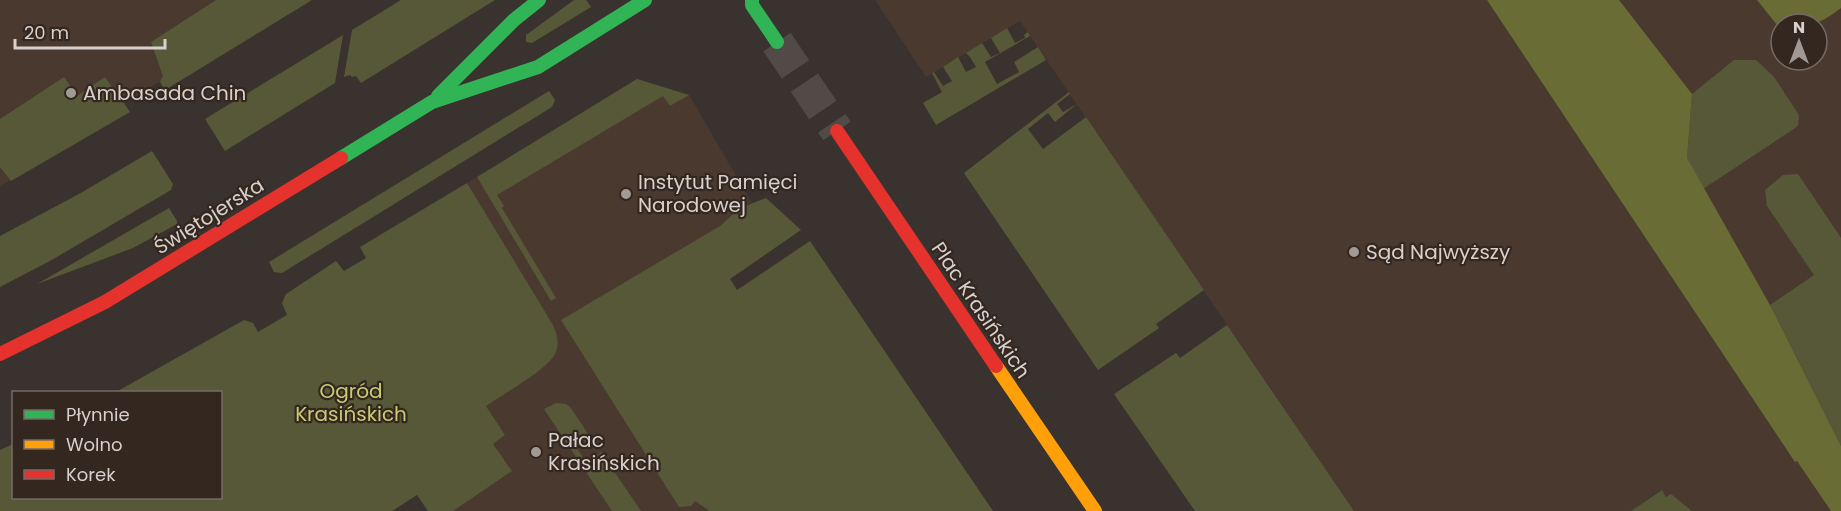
<svg xmlns="http://www.w3.org/2000/svg" width="1841" height="511" viewBox="0 0 1841 511" font-family="Poppins,sans-serif">
<rect width="100%" height="100%" fill="#3a322e"/>
<g fill="#4a392f" fill-rule="evenodd">
<path d="M0 0H312L165 90 159 82 125 103 130 112 0 186Z"/>
<path d="M875 0H1841V511H1692L1682 503 1667 497 1661 490 1631 511H1354L1020 21 926 77ZM1781 24H1817V60H1781Z"/>
<path d="M637 79 689 95 752 203 740 208 720 226 695 501 708 511H453L511 471 493 444 505 435 486 406 425 209Z"/>
</g>
<g fill="#575837">
<path d="M216 0H312L165 90 160 82 163 76 151 42Z"/>
<path d="M401 0H495L361 83 356 76 352 77 350 75 344 77 352 30Z"/>
<path d="M574 0H586L591 7 532 43 526 42V35Z"/>
<path d="M1007 28 1015 43 1025 38 1024 35 1028 32 1030 36 985 62 997 84 1019 72 1014 62 1038 47 1046 60 936 125 923 103 942 92 932 73 934 72 943 86 952 81 943 67 958 57 966 72 976 67 970 57 966 53 982 43 991 57 1000 53 991 38Z"/>
<path d="M343 35 335 83 225 151 205 119Z"/>
<path d="M1734 60H1756L1774 77 1799 115 1798 126 1703 189 1687 158 1692 94Z"/>
<path d="M64 77 77 96 105 77 130 112 11 181 0 167V119Z"/>
<path d="M637 79 689 95 670 106 663 96 497 195 504 206 502 208 556 298 551 301 477 177Z"/>
<path d="M549 91 555 100 552 107 282 273 274 272 269 262Z"/>
<path d="M1069 92 1070 94 1057 104 1063 112 1077 104 1055 122 1048 113 1028 129 1043 149 1086 117 1204 290 1156 324 1159 328 1098 370 964 173Z"/>
<path d="M152 151 173 184 171 190 50 261 0 287V236L79 194Z"/>
<path d="M1798 174 1841 238V446L1770 305 1814 275 1767 206 1765 190 1783 175Z"/>
<path d="M467 183 553 325C557 334 560 344 555 354 547 370 503 394 486 406L505 435 493 444 512 471 453 511H428L417 495 392 511H0V450L13 444 14 498H220V392H116L244 320 253 323 258 332 287 315 282 303 286 294 336 261 344 271 366 258 360 247Z"/>
<path d="M766 198 801 230 730 279 737 290 810 241 993 511H709L695 501 691 506 679 507 561 320 720 226 740 208Z"/>
<path d="M169 208 177 221V224L133 248 37 284Z"/>
<path d="M1227 325 1354 511H1195L1114 394 1176 353 1180 358Z"/>
<path d="M556 403 566 404 571 408 594 443 589 447 584 440 576 447 590 468 599 463 595 456 601 452 641 511H612L544 409Z"/>
<path d="M1662 490 1666 497 1671 494 1692 511H1631Z"/>
</g>
<g fill="#6a6c35">
<path d="M1487 0H1619L1692 94 1687 158 1770 305 1841 446V511H1831L1797 461 1795 462Z"/>
<path d="M1757 0H1841V8C1815 28 1812 24 1781 24V30Z"/>
</g>
<g fill="none" stroke-linecap="round" stroke-linejoin="round">
<path stroke="#524a46" stroke-width="33" stroke-dasharray="33 16" stroke-linecap="butt" d="M777 42 837 131"/>
<g stroke="#30b455" stroke-width="14">
<path d="M752 0V5L777 42"/>
<path d="M438 96 514 20 539 0"/>
<path d="M341 158 432 102 538 67 645 0"/>
</g>
<path stroke="#ff9f0a" stroke-width="14" d="M996 366 1095 511"/>
<g stroke="#e5322d" stroke-width="14">
<path d="M837 131 996 366"/>
<path d="M0 354 105 302 341 158"/>
</g>
</g>
<g fill="#a19995" stroke="#332720" stroke-width="2">
<circle cx="71" cy="93" r="6"/>
<circle cx="626" cy="194" r="6"/>
<circle cx="1354" cy="252" r="6"/>
<circle cx="536" cy="452" r="6"/>
</g>
<g text-anchor="middle" stroke-width="4.5" stroke-linejoin="round" paint-order="stroke">
<g font-size="20" fill="#d8d0cc" stroke="#332720" text-anchor="start">
<text x="83" y="100">Ambasada Chin</text>
<text x="638" y="189">Instytut Pamięci<tspan x="638" dy="23">Narodowej</tspan></text>
<text x="1366" y="259">Sąd Najwyższy</text>
<text x="548" y="447">Pałac<tspan x="548" dy="23">Krasińskich</tspan></text>
</g>
<g font-size="20" fill="#d8d0cc" stroke="#332720">
<text transform="translate(209 216) rotate(-32)" y="7">Świętojerska</text>
<text transform="translate(981 310) rotate(56)" y="7">Plac Krasińskich</text>
</g>
<g font-size="20" fill="#c8cd72" stroke="#332720">
<text x="351" y="398">Ogród<tspan x="351" dy="23">Krasińskich</tspan></text>
</g>
</g>
<rect x="12" y="391" width="210" height="108" fill="#332720" stroke="#756b65" stroke-width="1.5"/>
<rect x="24" y="410" width="30" height="9" fill="#30b455" stroke="#756b65" stroke-width="1.5"/>
<text x="66" y="421" font-size="18" fill="#d8d0cc">Płynnie</text>
<rect x="24" y="440" width="30" height="9" fill="#ff9f0a" stroke="#756b65" stroke-width="1.5"/>
<text x="66" y="451" font-size="18" fill="#d8d0cc">Wolno</text>
<rect x="24" y="470" width="30" height="9" fill="#e5322d" stroke="#756b65" stroke-width="1.5"/>
<text x="66" y="481" font-size="18" fill="#d8d0cc">Korek</text>
<g transform="translate(1799 42)"><circle r="28" fill="#332720" stroke="#756b65" stroke-width="1.5"/>
<path d="M0-4.5L10 22L0 15L-10 22Z" fill="#a19995"/>
<text y="-9" font-size="16" font-weight="bold" text-anchor="middle" fill="#d8d0cc">N</text>
</g>
<path d="M15 39v9h150v-9" fill="none" stroke="#d8d0cc" stroke-width="3"/>
<text x="24" y="39" font-size="18" fill="#d8d0cc" stroke="#332720" stroke-width="4.5" paint-order="stroke">20 m</text>
</svg>
